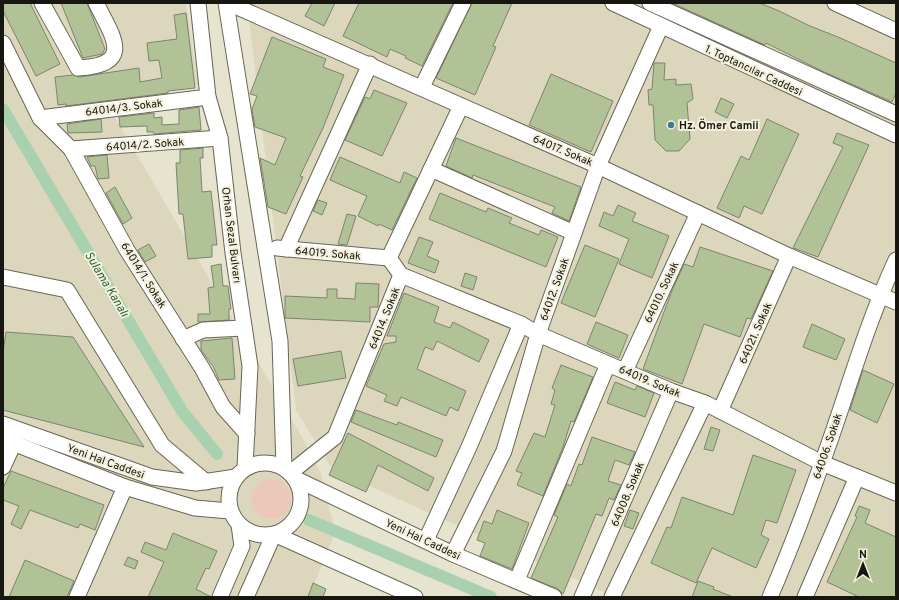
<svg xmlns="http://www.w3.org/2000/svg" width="899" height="600" viewBox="0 0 899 600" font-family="Overpass,sans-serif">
<rect width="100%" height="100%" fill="#e6e3cf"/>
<g fill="#dcd7bc">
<path d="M3 3H186L198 85 103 97 302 437 321 474 335 532 309 597H3Z"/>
<path d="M247 3H896V597H615L332 469 296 410Z"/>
</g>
<circle fill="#eac9b8" cx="271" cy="499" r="20"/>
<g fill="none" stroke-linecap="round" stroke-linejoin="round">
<g stroke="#a9d1b0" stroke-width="12">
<path d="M3 109 182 411 217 454"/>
<path d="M309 520 491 597"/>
</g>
</g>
<g fill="#b2c297" stroke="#7d8372">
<path d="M3 3H30L60 64 36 76 3 11Z"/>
<path d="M61 3H87L105 49 102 54 83 58Z"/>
<path d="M312 3H335L324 26 305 16Z"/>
<path d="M359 3H453L422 66 405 58 406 56 390 49 387 57 343 36Z"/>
<path d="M472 3H512L493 46 496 47 475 95 436 78Z"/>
<path d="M672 3H759L777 10 810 26 838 37 896 63V93L892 102 822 71 766 43 765 45Z"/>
<path d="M186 13 195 88 168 91V93L66 106V104L58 105 55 77 73 75 79 77 139 68 140 82 162 78 159 60 149 61 147 43 177 39 174 15Z"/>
<path d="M272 37 326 59 323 67 344 75 323 128 300 176 303 177 286 214 268 207 260 158 275 165 286 138 255 127 252 109 257 96 250 94Z"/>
<path d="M654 63H665L664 80 676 79V85L691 84 693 99 687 103 690 139 679 151H666L655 140 653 105H649L648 90 652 89Z"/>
<path d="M551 74 613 101 591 152 529 125Z"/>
<path d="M374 90 407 103 382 156 345 140 365 97 370 99Z"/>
<path d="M721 98 734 104 727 118 715 112Z"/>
<path d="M199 107 201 130 154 134 153 132H147V126L120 127 119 117 154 113V118L162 117V125L179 124V110Z"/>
<path d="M101 119 102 132 68 133 67 124Z"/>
<path d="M767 119 799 134 762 214 744 206 739 218 717 208 741 156 749 160Z"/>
<path d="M837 133 869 145 818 257 793 248 843 147 833 143Z"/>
<path d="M456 138 581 187 569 221 552 213 555 207 473 175 472 178 446 166Z"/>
<path d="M203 148V158H200L202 192 211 191 217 245H212V257L188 259 183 214H179L176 163H180V150Z"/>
<path d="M107 155 109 178 98 179 95 166H91L87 157Z"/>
<path d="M340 157 400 183 404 172 417 178 392 230 379 224 378 226 358 216 367 196 330 180Z"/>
<path d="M115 187 132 218 123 224 106 193Z"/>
<path d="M440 193 486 212 488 208 512 218 509 223 539 235 541 230 558 237 546 267 429 219Z"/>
<path d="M318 200 327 203 322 215 313 211Z"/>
<path d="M618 205 636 213 632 221 669 236 652 278 619 264 629 239 599 226 604 212 613 216Z"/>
<path d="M347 214 356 216 347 245 338 244Z"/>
<path d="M419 237 433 242 427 256 439 261 435 273 408 263Z"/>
<path d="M149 244 156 256 145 262 138 250Z"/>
<path d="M585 245 619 259 595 317 561 303Z"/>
<path d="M700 247 773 271 751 319 747 318 740 337 704 324 682 384 643 369 671 293 684 264 693 267Z"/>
<path d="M221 264 223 286H228L231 309H229V320L198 322V314H210L208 288 214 287 211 266Z"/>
<path d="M465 273 477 277 473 290 461 286Z"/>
<path d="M356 283 379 284 378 307H370V322L285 318V296L327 298V289H337V298L355 299Z"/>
<path d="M404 293 439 307 434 322 450 328 453 322 489 340 479 362 437 341 433 350 425 347 417 369 466 391 458 411 450 407 446 416 401 397 397 406 384 401 387 395 366 386 384 344 396 342V336H387Z"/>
<path d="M596 322 628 335 619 358 587 344Z"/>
<path d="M812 324 845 339 836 360 803 347Z"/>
<path d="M6 332 73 337 144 447 3 410V352Z"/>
<path d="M232 338 235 379 219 380 213 366 201 350V341Z"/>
<path d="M341 351 346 378 298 386 293 359Z"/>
<path d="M561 365 593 377 574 422 571 421 563 447 543 496 517 485 522 473 516 471 534 433 545 437 555 405 551 404 555 390 552 388Z"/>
<path d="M863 370 894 384 877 423 850 410Z"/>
<path d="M615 382 635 390 637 386 654 393 645 417 607 403Z"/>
<path d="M356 410 397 425 398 422 443 440 436 457 351 422Z"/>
<path d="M711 427 720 430 713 451 704 449Z"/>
<path d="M348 433 434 478 428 491 378 465 366 492 329 475Z"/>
<path d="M592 437 635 452 629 465 615 460 608 481 621 485 614 500 609 498 602 516 596 514 563 594 558 589 531 578 558 517 554 515 567 484 571 486 579 464 582 465Z"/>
<path d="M753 455 796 470 777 523 766 520 761 535 769 539 756 568 712 548 696 583 651 563 667 527 671 528 682 497 733 515Z"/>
<path d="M11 471 104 505 95 530 80 524 78 528 30 510 21 529 11 524 19 506 3 500V488Z"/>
<path d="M859 506 870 510 865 523 896 537V597H859L827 582 857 517 855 516Z"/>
<path d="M497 510 529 523 512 569 480 556 485 543 477 540 484 521 492 524Z"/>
<path d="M630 510 639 513 633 529 624 526Z"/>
<path d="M173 533 217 551 209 569 206 568 196 589 211 597H148L164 562 141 552 145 542 166 550Z"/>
<path d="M128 557 138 561 135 569 124 565Z"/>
<path d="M25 560 74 581 67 597H9Z"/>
<path d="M698 581 714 587 713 589 733 597H692Z"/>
<path d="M313 583 326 589 323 597H308Z"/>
</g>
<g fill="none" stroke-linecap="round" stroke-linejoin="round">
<defs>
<g id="minor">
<path d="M42 3 78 68C135 65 113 37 96 3"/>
<path d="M198 3 208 97 220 138 233 253 250 366 245 468"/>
<path d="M226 3 280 341 284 468"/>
<path d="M228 3 598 166 789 256 896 302"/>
<path d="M613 3 896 135"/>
<path d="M650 3 896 114"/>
<path d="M835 3 896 31"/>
<path d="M3 43 40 118 71 149 127 250 202 368 223 407 247 434"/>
<path d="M422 87 463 3"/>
<path d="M40 118 208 97"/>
<path d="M71 149 220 138"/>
<path d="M431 169 574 233"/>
<path d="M277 248 389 258"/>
<path d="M286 249 370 64"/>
<path d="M401 275 521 324 538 334 671 391 705 403 822 463 896 493"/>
<path d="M3 277 67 290 162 445 206 482"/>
<path d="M183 339 203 330 244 328"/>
<path d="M625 371 698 213"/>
<path d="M720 411 789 256"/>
<path d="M3 424 152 477 196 483 236 477"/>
<path d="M3 439 125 487 195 508 230 511"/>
<circle cx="265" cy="499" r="36"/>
<path d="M3 467 14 443"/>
<path d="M290 473 335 437 401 275 389 258 461 106"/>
<path d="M294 478 453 554 554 597"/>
<path d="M426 540 469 447 521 324"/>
<path d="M453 554 504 451 538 334 598 166 661 26"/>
<path d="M517 580 608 364"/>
<path d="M77 597 125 487"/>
<path d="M220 597 242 546 239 525"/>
<path d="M246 597 274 534 415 597"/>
<path d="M582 597 671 391"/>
<path d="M612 597 705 403"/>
<path d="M770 597C789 553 806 508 822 463 847 395 865 327 896 260"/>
<path d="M805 597 857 477"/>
</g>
</defs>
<use href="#minor" stroke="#696655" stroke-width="17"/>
<use href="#minor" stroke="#fff" stroke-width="15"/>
</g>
<circle fill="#407b94" stroke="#f3f0dc" stroke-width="1.5" cx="671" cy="125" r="4"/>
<g text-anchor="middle" stroke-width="4" stroke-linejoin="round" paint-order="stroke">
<g font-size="11" fill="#181610" stroke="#f3f0dc">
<text transform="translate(754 70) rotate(25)" y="4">1. Toptancılar Caddesi</text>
<text transform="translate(124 107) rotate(-7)" y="4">64014/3. Sokak</text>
<text transform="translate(145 144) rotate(-4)" y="4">64014/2. Sokak</text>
<text transform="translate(563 150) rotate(23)" y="4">64017. Sokak</text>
<text transform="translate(232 235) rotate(83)" y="4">Orhan Sezal Bulvarı</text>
<text transform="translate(328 253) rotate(5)" y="4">64019. Sokak</text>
<text transform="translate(144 275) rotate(58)" y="4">64014/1. Sokak</text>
<text transform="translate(554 289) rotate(-70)" y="4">64012. Sokak</text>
<text transform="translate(661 292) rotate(-65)" y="4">64010. Sokak</text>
<text transform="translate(384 318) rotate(-68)" y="4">64014. Sokak</text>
<text transform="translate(755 333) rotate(-66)" y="4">64021. Sokak</text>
<text transform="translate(650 381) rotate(23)" y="4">64019. Sokak</text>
<text transform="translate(827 446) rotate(-71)" y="4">64006. Sokak</text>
<text transform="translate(106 461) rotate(20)" y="4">Yeni Hal Caddesi</text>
<text transform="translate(627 494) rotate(-67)" y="4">64008. Sokak</text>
<text transform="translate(423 539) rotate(25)" y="4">Yeni Hal Caddesi</text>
</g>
<g font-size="11" font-weight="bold" fill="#181610" stroke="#f3f0dc" text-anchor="start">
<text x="679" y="129">Hz. Ömer Camii</text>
</g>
<g font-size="12" font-style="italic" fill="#2a653a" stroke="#f3f0dc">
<text transform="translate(107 284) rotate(59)" y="4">Sulama Kanalı</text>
</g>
</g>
<rect width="899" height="600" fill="none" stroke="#181610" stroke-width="8"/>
<g transform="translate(863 564)" stroke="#f3f0dc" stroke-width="3" paint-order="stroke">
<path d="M0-3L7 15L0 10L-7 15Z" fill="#181610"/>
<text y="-6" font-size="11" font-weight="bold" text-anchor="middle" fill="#181610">N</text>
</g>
</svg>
